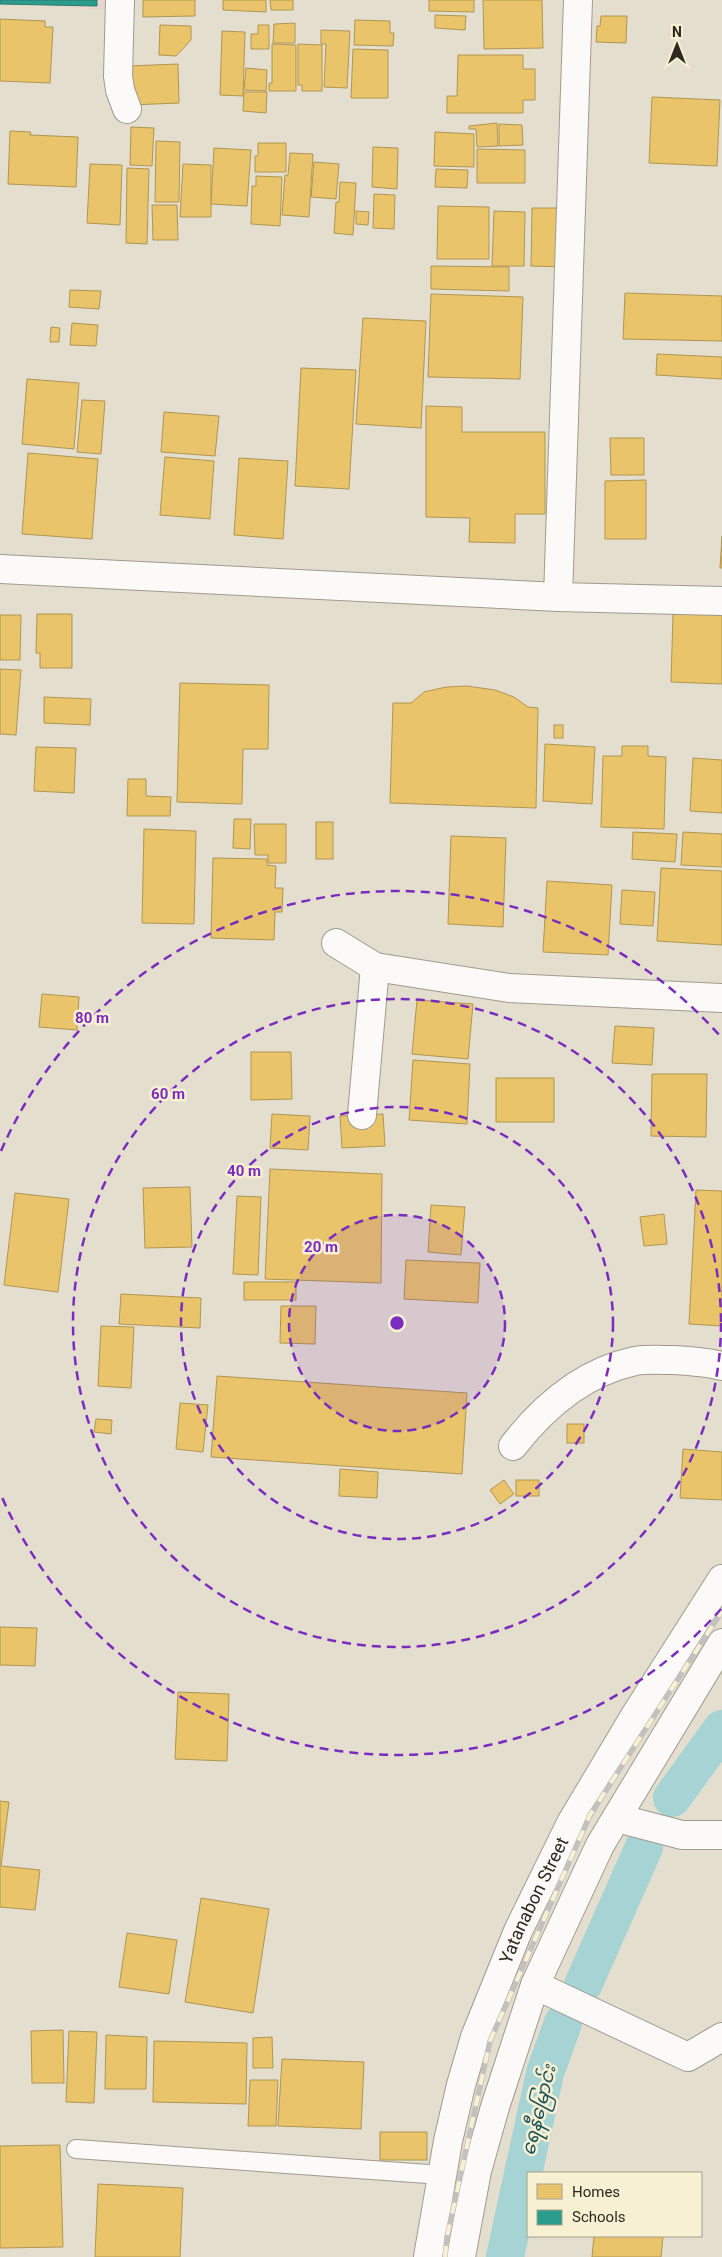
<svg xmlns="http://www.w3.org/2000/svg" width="722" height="2257" viewBox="0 0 722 2257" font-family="Roboto,'Noto Sans Myanmar',sans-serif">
<rect width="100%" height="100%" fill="#e3dece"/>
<path fill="#e8d7ce" d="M0 0H112V10L0 3Z"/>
<g fill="#e9c46a" stroke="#b09653">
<path d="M143 0H195V16L143 17Z"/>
<path d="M223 0H266V12L223 10Z"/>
<path d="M270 0H293V10H271Z"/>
<path d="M429 0H474V12L429 11Z"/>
<path d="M483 0H542L543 48 484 49Z"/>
<path d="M435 15 466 16 465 30 435 28Z"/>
<path d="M601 16H627L626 43 596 42 597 26H600Z"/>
<path d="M0 19 45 21V27H53L50 83 0 81Z"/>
<path d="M355 20 390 21V33H394L393 46 354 45Z"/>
<path d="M295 23V43H273L274 24Z"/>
<path d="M160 25 191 26V40L176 56 159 55Z"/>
<path d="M258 25H269V49H251V34H258Z"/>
<path d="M321 30 350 31 347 88 324 87 326 44H321Z"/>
<path d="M222 31 245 32 243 96 220 95Z"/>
<path d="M272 44 296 45V91H269V83H272Z"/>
<path d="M298 44 322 45V91H302V85H298Z"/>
<path d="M353 49 388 50V98H351Z"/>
<path d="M458 55H523V69H535V100H523V113H447V96H457Z"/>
<path d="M178 64 179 103 131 105 129 66Z"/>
<path d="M246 68 267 70 266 91 244 90Z"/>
<path d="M244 92H267L266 113 243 111Z"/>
<path d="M652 97 720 100 717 166 649 163Z"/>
<path d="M497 123 498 146 477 147 476 129H469V126Z"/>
<path d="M499 124 522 125 523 145 499 146Z"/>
<path d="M131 127 154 128 152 166 130 165Z"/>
<path d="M10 131 31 132 30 135 78 137 76 187 8 184Z"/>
<path d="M435 132 474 134V167L434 166Z"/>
<path d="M156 141 180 142 179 202H155Z"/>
<path d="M258 143H286V172H255V156H258Z"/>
<path d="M373 147 398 148 397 189 372 187Z"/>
<path d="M214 148 251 150 247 206 211 204Z"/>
<path d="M477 149 525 150V183H477Z"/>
<path d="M290 153 313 154 309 217 282 215 285 175H288Z"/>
<path d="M314 162 339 164 336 199 311 197Z"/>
<path d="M90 164 122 165 120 225 87 223Z"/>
<path d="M183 164 211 165V217H180Z"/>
<path d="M127 168 149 169 147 244 126 243Z"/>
<path d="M436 169 468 170 467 188 435 187Z"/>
<path d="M256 176 282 177 280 226 251 224 252 186H256Z"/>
<path d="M340 182 356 183 353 235 334 233 336 202H339Z"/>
<path d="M374 194 395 195 394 229 373 228Z"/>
<path d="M152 205H177L178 240H153Z"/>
<path d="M438 206 489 207V259H437Z"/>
<path d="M532 208H564V267L531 266Z"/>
<path d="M356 211 369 212 368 225 356 224Z"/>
<path d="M494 211 525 212 524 266H492Z"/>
<path d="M431 266 509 267V291L431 289Z"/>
<path d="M70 290 101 291 99 309 69 307Z"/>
<path d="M625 293 722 296V341L623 339Z"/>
<path d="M431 294 523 297 520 379 428 377Z"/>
<path d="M363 318 426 321 421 428 356 424Z"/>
<path d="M72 323 98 325 96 346 70 345Z"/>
<path d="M51 327 60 328 59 342H50Z"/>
<path d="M657 354 722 357V379L656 375Z"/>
<path d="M301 368 356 370 349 489 295 486Z"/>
<path d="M27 379 79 383 74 449 22 444Z"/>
<path d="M82 400 105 401 101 454 77 452Z"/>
<path d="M426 406 462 407V432H545V514H515V543L469 542 470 518 426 517Z"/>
<path d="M164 412 219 416 215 456 161 452Z"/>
<path d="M610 438H644V475H611Z"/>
<path d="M28 453 98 459 92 539 22 534Z"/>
<path d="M165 457 214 461 210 519 160 515Z"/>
<path d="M239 458 288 461 283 539 234 535Z"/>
<path d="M646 480V539H605V481Z"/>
<path d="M722 536V568H720Z"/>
<path d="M37 614H72V668H40V653H36Z"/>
<path d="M673 614 722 615V684L671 682Z"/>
<path d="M0 615H21L20 660H0Z"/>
<path d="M0 669 21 670 16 735 0 734Z"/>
<path d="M180 683 269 685 268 749H243L242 804 177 802Z"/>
<path d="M467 686 495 690 514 697 528 707 538 708 536 808 390 803 393 703H411L424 692 446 687Z"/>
<path d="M44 697 91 699 90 725 44 723Z"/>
<rect x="554" y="725" width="9" height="13"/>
<path d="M545 744 595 747 592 804 543 801Z"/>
<path d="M622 746H648V756L666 757 664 829 601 827 603 756H622Z"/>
<path d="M36 747 76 748 74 793 34 791Z"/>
<path d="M693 758 722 760V813L690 811Z"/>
<path d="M128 779H146V796L171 797 170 816H127Z"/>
<path d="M234 819H251L250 849 233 848Z"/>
<rect x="316" y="822" width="17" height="37"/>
<path d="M254 824H286V863H268V855H255Z"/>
<path d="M144 829 196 831 194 924 142 923Z"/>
<path d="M633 832 677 834 675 862 632 859Z"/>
<path d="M683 832 722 834V867L681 865Z"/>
<path d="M451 836 506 838 503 927 448 924Z"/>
<path d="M213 858 267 859V865L276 866 275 888H283L282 912H275L274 940 211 938Z"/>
<path d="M661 868 722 871V945L657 941Z"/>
<path d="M547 881 612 885 608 955 543 952Z"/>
<path d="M622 890 655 892 653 926 620 924Z"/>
<path d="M42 994 79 997 77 1030 39 1027Z"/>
<path d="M417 1000 473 1004 468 1059 412 1054Z"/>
<path d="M615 1026 654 1028 652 1065 612 1063Z"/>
<path d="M251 1052H291L292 1099 251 1100Z"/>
<path d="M413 1060 470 1064 467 1124 409 1120Z"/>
<path d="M652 1074H707L706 1137 651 1136Z"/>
<rect x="496" y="1078" width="58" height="44"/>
<path d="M272 1114 310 1116 308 1150 270 1148Z"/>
<path d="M383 1114 385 1146 342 1148 340 1116Z"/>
<path d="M270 1169 382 1174 381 1283 265 1279Z"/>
<path d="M190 1187 192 1247 145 1248 143 1188Z"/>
<path d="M696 1190 722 1191V1326L689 1324Z"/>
<path d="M15 1193 69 1199 58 1292 4 1285Z"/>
<path d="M237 1196 261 1197 258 1275 233 1274Z"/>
<path d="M431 1205 465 1207 461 1255 428 1252Z"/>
<path d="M664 1214 667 1244 644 1246 640 1217Z"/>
<path d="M406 1260 480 1263 478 1303 404 1299Z"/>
<rect x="244" y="1282" width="52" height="18"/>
<path d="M121 1294 201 1298 200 1328 119 1324Z"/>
<path d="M281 1306H316L315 1344 280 1343Z"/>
<path d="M101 1326 134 1327 131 1388 98 1386Z"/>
<path d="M217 1376 467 1393 462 1474 211 1457Z"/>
<path d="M180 1403 208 1405 203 1452 176 1449Z"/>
<path d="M96 1419 112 1420 111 1434 94 1432Z"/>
<rect x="567" y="1424" width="17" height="19"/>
<path d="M683 1449 722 1452V1500L680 1498Z"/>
<path d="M340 1469 378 1472 377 1498 339 1496Z"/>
<path d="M504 1480 514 1494 500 1504 490 1490Z"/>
<rect x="516" y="1480" width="23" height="16"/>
<path d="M0 1627 37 1628 35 1666 0 1665Z"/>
<path d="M178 1692 229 1694 227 1761 175 1759Z"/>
<path d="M0 1801 9 1802 1 1866 40 1870 35 1910 0 1907Z"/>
<path d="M201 1898 269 1909 253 2013 185 2002Z"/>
<path d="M127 1933 177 1940 169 1994 119 1987Z"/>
<path d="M63 2030 64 2083H32L31 2031Z"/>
<path d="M69 2031 97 2032 94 2103 66 2102Z"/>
<path d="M106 2035 147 2037 146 2089H105Z"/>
<path d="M272 2037 273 2068H253V2038Z"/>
<path d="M154 2041 247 2043 246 2104 153 2102Z"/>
<path d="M282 2059 364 2062 361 2129 278 2126Z"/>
<path d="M250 2080H278L276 2126H248Z"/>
<rect x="380" y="2132" width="47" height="28"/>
<path d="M60 2145 63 2247 0 2248V2146Z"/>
<path d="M98 2184 183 2188 180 2257H95Z"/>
<path d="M594 2236H663L661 2257H592Z"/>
</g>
<path fill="#2a9d8f" stroke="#2b7a6d" d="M0 0H97V6L0 4Z"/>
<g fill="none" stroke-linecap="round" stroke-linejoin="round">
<g stroke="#a6d3d4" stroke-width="38">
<path d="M672 1798 722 1729"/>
<path d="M583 1985 644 1847"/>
<path d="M505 2257 545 2073 563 2023"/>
</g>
<defs>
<path id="service" d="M76 2149 442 2175"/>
<g id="minor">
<path d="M120 0 118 76 120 90 127 109"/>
<path d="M0 569 558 597 722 601"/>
<path d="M558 597 578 0"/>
<path d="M336 943 375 967 509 988 722 998"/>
<path d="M362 1115 375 967"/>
<path d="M513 1446C544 1406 584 1372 635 1361 647 1359 661 1360 673 1360 689 1361 706 1362 722 1366"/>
<path d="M617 1818 682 1835H722"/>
<path d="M535 1985 688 2057 722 2037"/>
<path id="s1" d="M428 2257 448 2141 461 2085 475 2037 518 1931 571 1823 636 1714 722 1579"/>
<path d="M461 2257 477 2171 495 2107 535 1985 600 1845 722 1643"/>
</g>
</defs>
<use href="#service" stroke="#9f9b8f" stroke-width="20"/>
<use href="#minor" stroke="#9f9b8f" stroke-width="30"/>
<use href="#service" stroke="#fbfaf8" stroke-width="18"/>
<use href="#minor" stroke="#fbfaf8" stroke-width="28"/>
<defs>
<path id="rail" d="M445 2257 447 2237 490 2041 590 1815 722 1611"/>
</defs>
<use href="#rail" stroke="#c2c1bd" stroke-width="5.5"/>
<use href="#rail" stroke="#f8f0d3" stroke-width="4" stroke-dasharray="11" stroke-linecap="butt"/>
</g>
<circle cx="397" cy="1323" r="108" fill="#7b2cbf" fill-opacity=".12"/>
<g fill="none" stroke="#7b2cbf" stroke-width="2.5" stroke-dasharray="9 6">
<circle cx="397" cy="1323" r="108"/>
<circle cx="397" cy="1323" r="216"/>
<circle cx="397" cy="1323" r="324"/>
<path d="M721 1609A432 432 0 0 1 1 1495M1 1151A432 432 0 0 1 721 1037"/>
</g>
<g text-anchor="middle" stroke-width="5" stroke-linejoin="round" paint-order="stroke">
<g font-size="18" fill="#2c291e" stroke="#f8f0d3">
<text dy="6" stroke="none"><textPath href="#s1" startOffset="374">Yatanabon Street</textPath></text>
</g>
<g font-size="19" font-style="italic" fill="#1b535b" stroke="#f8f0d3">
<text transform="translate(538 2110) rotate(-76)" y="7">ရေနီမြောင်း</text>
</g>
</g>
<circle cx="397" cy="1323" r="8" fill="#7b2cbf" stroke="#f8f0d3" stroke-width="2.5"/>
<g font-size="15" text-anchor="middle" font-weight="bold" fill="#7b2cbf" stroke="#f8f0d3" stroke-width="5" stroke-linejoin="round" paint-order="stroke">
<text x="92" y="1023">80 m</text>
<text x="168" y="1099">60 m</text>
<text x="244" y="1176">40 m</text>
<text x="321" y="1252">20 m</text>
</g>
<rect x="527" y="2172" width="175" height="65" fill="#f8f0d3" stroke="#a6a08b"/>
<rect x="537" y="2184" width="25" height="15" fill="#e9c46a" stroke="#a6a08b"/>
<text x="572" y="2197" font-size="15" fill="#2c291e">Homes</text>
<rect x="537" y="2210" width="25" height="15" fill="#2a9d8f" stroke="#a6a08b"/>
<text x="572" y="2222" font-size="15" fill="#2c291e">Schools</text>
<g transform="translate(677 45)" stroke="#f8f0d3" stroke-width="4" paint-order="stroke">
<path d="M0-4L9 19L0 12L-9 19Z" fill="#2c291e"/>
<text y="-8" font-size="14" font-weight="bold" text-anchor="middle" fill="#2c291e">N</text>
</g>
</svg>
